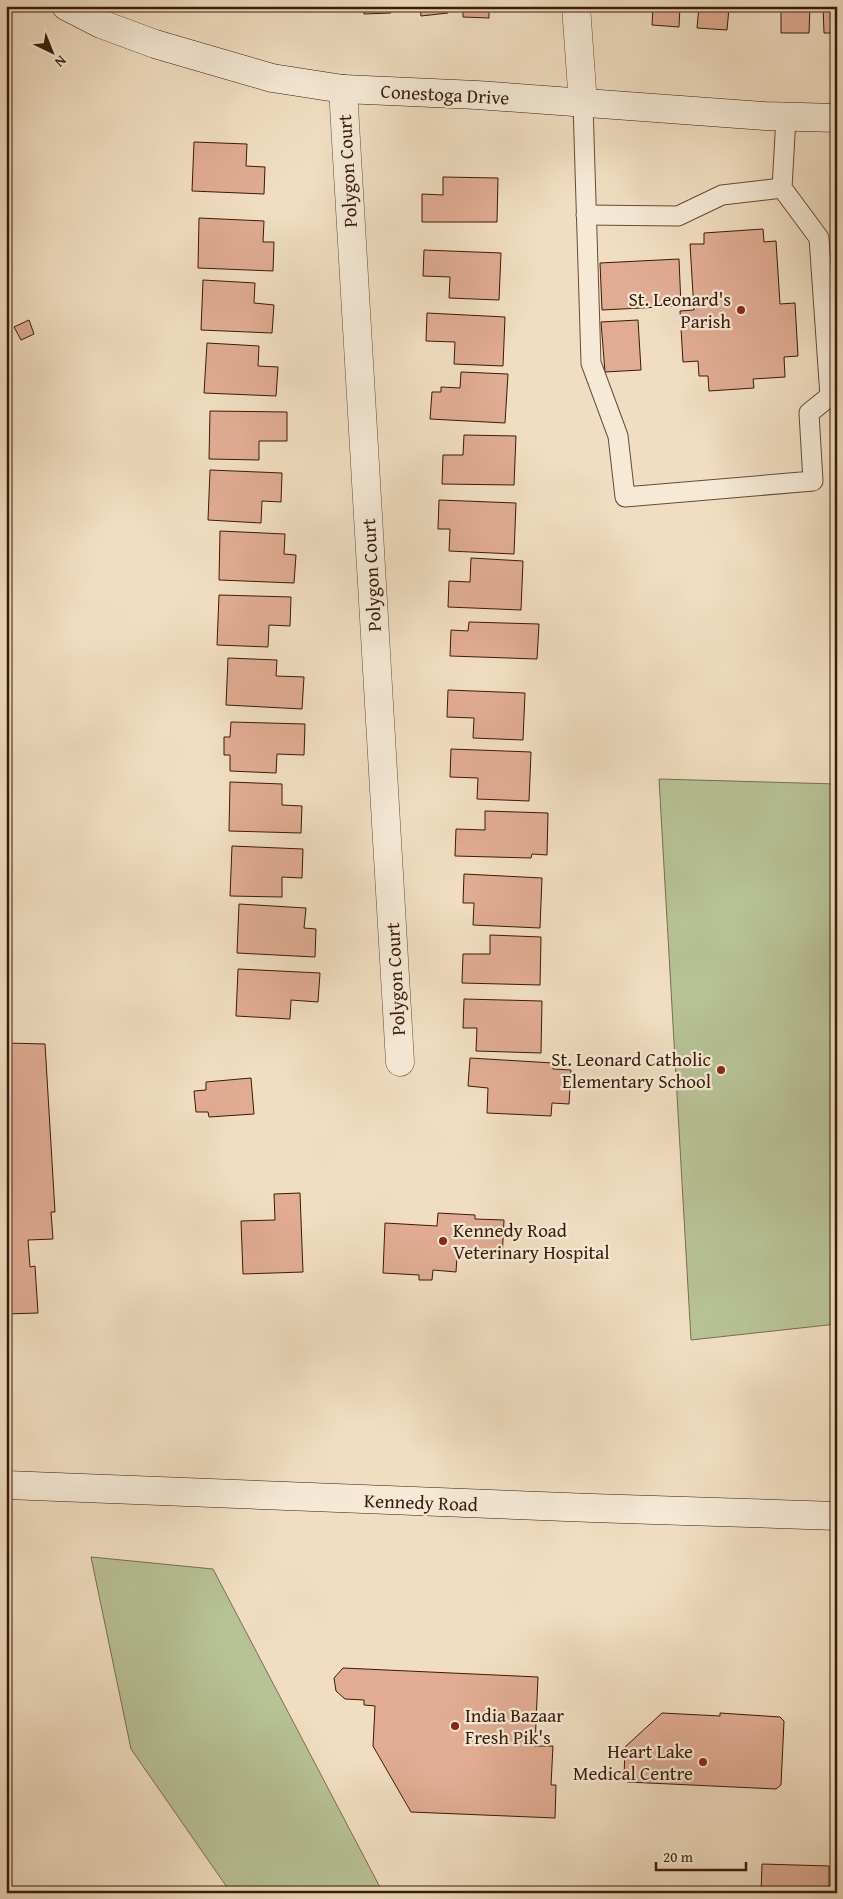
<svg xmlns="http://www.w3.org/2000/svg" width="843" height="1899" viewBox="0 0 843 1899" font-family="'Gentium Book Plus',serif">
<rect width="100%" height="100%" fill="#f1dec2"/>
<filter id="stains"><feTurbulence type="fractalNoise" baseFrequency=".004" numOctaves="4"/><feColorMatrix values="0 0 0 0 .2 0 0 0 0 .09 0 0 0 0 .02 0 0 0 .5 -.17"/></filter>
<radialGradient id="worn" r=".72"><stop offset=".6" stop-color="#630" stop-opacity="0"/><stop offset="1" stop-color="#630" stop-opacity=".3"/></radialGradient>
<g fill="#b7c295" stroke="#786e4f">
<path d="M659 779 837 784V1324L691 1340Z"/>
<path d="M91 1557 213 1569 383 1893H231L131 1749Z"/>
</g>
<g fill="#e1ac93" stroke="#391a09">
<path d="M363 6H390L391 13 364 14Z"/>
<path d="M420 6H448V13L421 16Z"/>
<path d="M463 6H489V18L463 17Z"/>
<path d="M653 6H680L679 27 652 25Z"/>
<path d="M699 6H747V9L729 8 727 30 697 28Z"/>
<path d="M763 6H810L809 33H781V11L763 10Z"/>
<path d="M823 6H837V33H824Z"/>
<path d="M194 142 247 144 246 166 265 167 264 194 192 191Z"/>
<path d="M443 177 498 178 497 222H422V194L443 195Z"/>
<path d="M199 218 264 221 263 242H274L273 271 198 268Z"/>
<path d="M763 229 764 242 776 241 780 304 795 303 798 356 784 357 785 377 753 379 754 388 709 391 708 376H699L698 361 683 362 680 311 694 310 690 244H704V233Z"/>
<path d="M424 250 501 253 499 300 449 298 450 277 423 276Z"/>
<path d="M679 259 681 306 602 310 600 263Z"/>
<path d="M203 280 255 283 254 303 274 305 272 333 201 330Z"/>
<path d="M427 313 505 317 503 366 454 364 455 342 426 341Z"/>
<path d="M29 320 34 334 21 340 14 327Z"/>
<path d="M638 320 641 370 605 372 601 322Z"/>
<path d="M207 343 259 346 258 366 278 367 276 396 204 393Z"/>
<path d="M461 372 508 374 505 423 430 419 432 392H441V387L460 388Z"/>
<path d="M210 411 287 412V441H259V460L209 459Z"/>
<path d="M464 435 516 436 514 485 442 484 443 455H463Z"/>
<path d="M210 470 282 473 281 502 262 501 261 523 208 520Z"/>
<path d="M439 500 516 503 514 554 449 551 450 529H438Z"/>
<path d="M220 531 285 534 284 554 296 555 294 583 219 580Z"/>
<path d="M471 558 523 561 521 610 448 607 449 581 470 582Z"/>
<path d="M219 595 291 597 290 626 269 625 268 647 217 645Z"/>
<path d="M469 622 539 624 537 659 450 656 451 630 468 631Z"/>
<path d="M228 658 277 660 276 676 304 677 302 709 226 705Z"/>
<path d="M448 690 525 693 523 740 473 738 474 718 447 717Z"/>
<path d="M231 722 305 724 304 755 277 754 276 773 230 771V755H224V737H230Z"/>
<path d="M451 749 531 752 529 801 477 799 478 778 450 777Z"/>
<path d="M230 782 282 784V805L302 806 301 833 229 831Z"/>
<path d="M485 811 548 813 547 855 532 854 531 858 455 856 456 829 485 830Z"/>
<path d="M232 846 303 849 302 878 282 877V897L230 896Z"/>
<path d="M464 874 542 878 540 928 473 925 474 903H463Z"/>
<path d="M239 904 306 908 304 928 316 929 315 957 237 953Z"/>
<path d="M490 935 541 937 540 985 462 983 463 954H490Z"/>
<path d="M238 969 320 973 318 1002 291 1000 290 1019 236 1016Z"/>
<path d="M464 999 542 1001 541 1053 476 1051 477 1028H463Z"/>
<path d="M6 1043 45 1044 55 1212H51L53 1239 28 1240 30 1267 35 1266 38 1313 6 1314Z"/>
<path d="M470 1058 553 1063V1069L571 1070 569 1104 552 1103 551 1116 487 1113 488 1088 468 1086Z"/>
<path d="M251 1078 254 1114 209 1117 208 1112H196L194 1091 206 1090V1082Z"/>
<path d="M300 1193 303 1272 243 1274 241 1221 275 1220 274 1194Z"/>
<path d="M438 1213 475 1215V1219L504 1220 502 1259 457 1256 456 1272 433 1270 432 1280H419V1275L383 1273 385 1223 437 1226Z"/>
<path d="M343 1668 538 1677 535 1746H553L551 1785H556L555 1818 411 1812 373 1746 375 1706 364 1705V1700L345 1699 336 1691 334 1678Z"/>
<path d="M662 1713 720 1716V1713L780 1717 784 1721 781 1785 776 1789 627 1782 624 1778 625 1747Z"/>
<path d="M762 1864 829 1866V1891H837V1893H761Z"/>
</g>
<g fill="none" stroke-linecap="round" stroke-linejoin="round">
<defs>
<g id="lane">
<path d="M583 104 591 363 618 436 625 497 813 481 809 413 830 396 819 238 782 188 786 117"/>
<path d="M586 215 678 216 722 195 782 188"/>
</g>
<g id="street">
<path d="M576 6 583 104"/>
<path d="M343 89 400 1062"/>
</g>
<g id="secondary">
<path d="M66 6 101 24 155 44 272 78 343 89 477 95 765 116 837 118"/>
<path d="M6 1485 592 1508 837 1516"/>
</g>
</defs>
<use href="#lane" stroke="#674b37" stroke-width="21"/>
<use href="#street" stroke="#674b37" stroke-width="29"/>
<use href="#secondary" stroke="#391a09" stroke-width="29"/>
<use href="#lane" stroke="#f6ead7" stroke-width="19"/>
<use href="#street" stroke="#f6ead7" stroke-width="28"/>
<use href="#secondary" stroke="#f6ead7" stroke-width="28"/>
</g>
<g fill="#8f2418" stroke="#f6ead7" stroke-width="2">
<circle cx="741" cy="310" r="5"/>
<circle cx="721" cy="1070" r="5"/>
<circle cx="443" cy="1241" r="5"/>
<circle cx="455" cy="1726" r="5"/>
<circle cx="703" cy="1762" r="5"/>
</g>
<g text-anchor="middle" stroke-width="4.5" stroke-linejoin="round" paint-order="stroke">
<g font-size="19" fill="#391a09" stroke="#f6ead7">
<text transform="translate(445 94) rotate(3)" y="7">Conestoga Drive</text>
<text transform="translate(347 171) rotate(-93)" y="7">Polygon Court</text>
<text transform="translate(371 575) rotate(-93)" y="7">Polygon Court</text>
<text transform="translate(395 979) rotate(-93)" y="7">Polygon Court</text>
<text transform="translate(421 1502) rotate(2)" y="7">Kennedy Road</text>
</g>
<g font-size="19" fill="#391a09" stroke="#f6ead7" text-anchor="end">
<text x="731" y="306">St. Leonard's<tspan x="731" dy="22">Parish</tspan></text>
<text x="711" y="1066">St. Leonard Catholic<tspan x="711" dy="22">Elementary School</tspan></text>
<text x="453" y="1237" text-anchor="start">Kennedy Road<tspan x="453" dy="22">Veterinary Hospital</tspan></text>
<text x="465" y="1722" text-anchor="start">India Bazaar<tspan x="465" dy="22">Fresh Pik's</tspan></text>
<text x="693" y="1758">Heart Lake<tspan x="693" dy="22">Medical Centre</tspan></text>
</g>
</g>
<rect width="843" height="1899" fill="none" stroke="#f1dec2" stroke-width="25"/>
<rect x="8" y="8" width="828" height="1884" fill="none" stroke="#391a09" stroke-width="2.5"/>
<rect x="12" y="12" width="818" height="1874" fill="none" stroke="#391a09"/>
<g transform="translate(52 52) rotate(137)" stroke="#f6ead7" stroke-width="4" paint-order="stroke">
<path d="M0-4L9 19L0 12L-9 19Z" fill="#391a09"/>
<text y="-8" font-size="14" font-weight="bold" text-anchor="middle" fill="#391a09">N</text>
</g>
<path d="M656 1862v8h90v-8" fill="none" stroke="#391a09" stroke-width="2.5"/>
<text x="663" y="1862" font-size="15" fill="#391a09" stroke="#f6ead7" stroke-width="4" paint-order="stroke">20 m</text>
<rect width="100%" height="100%" filter="url(#stains)"/>
<rect width="100%" height="100%" fill="url(#worn)"/>
</svg>
